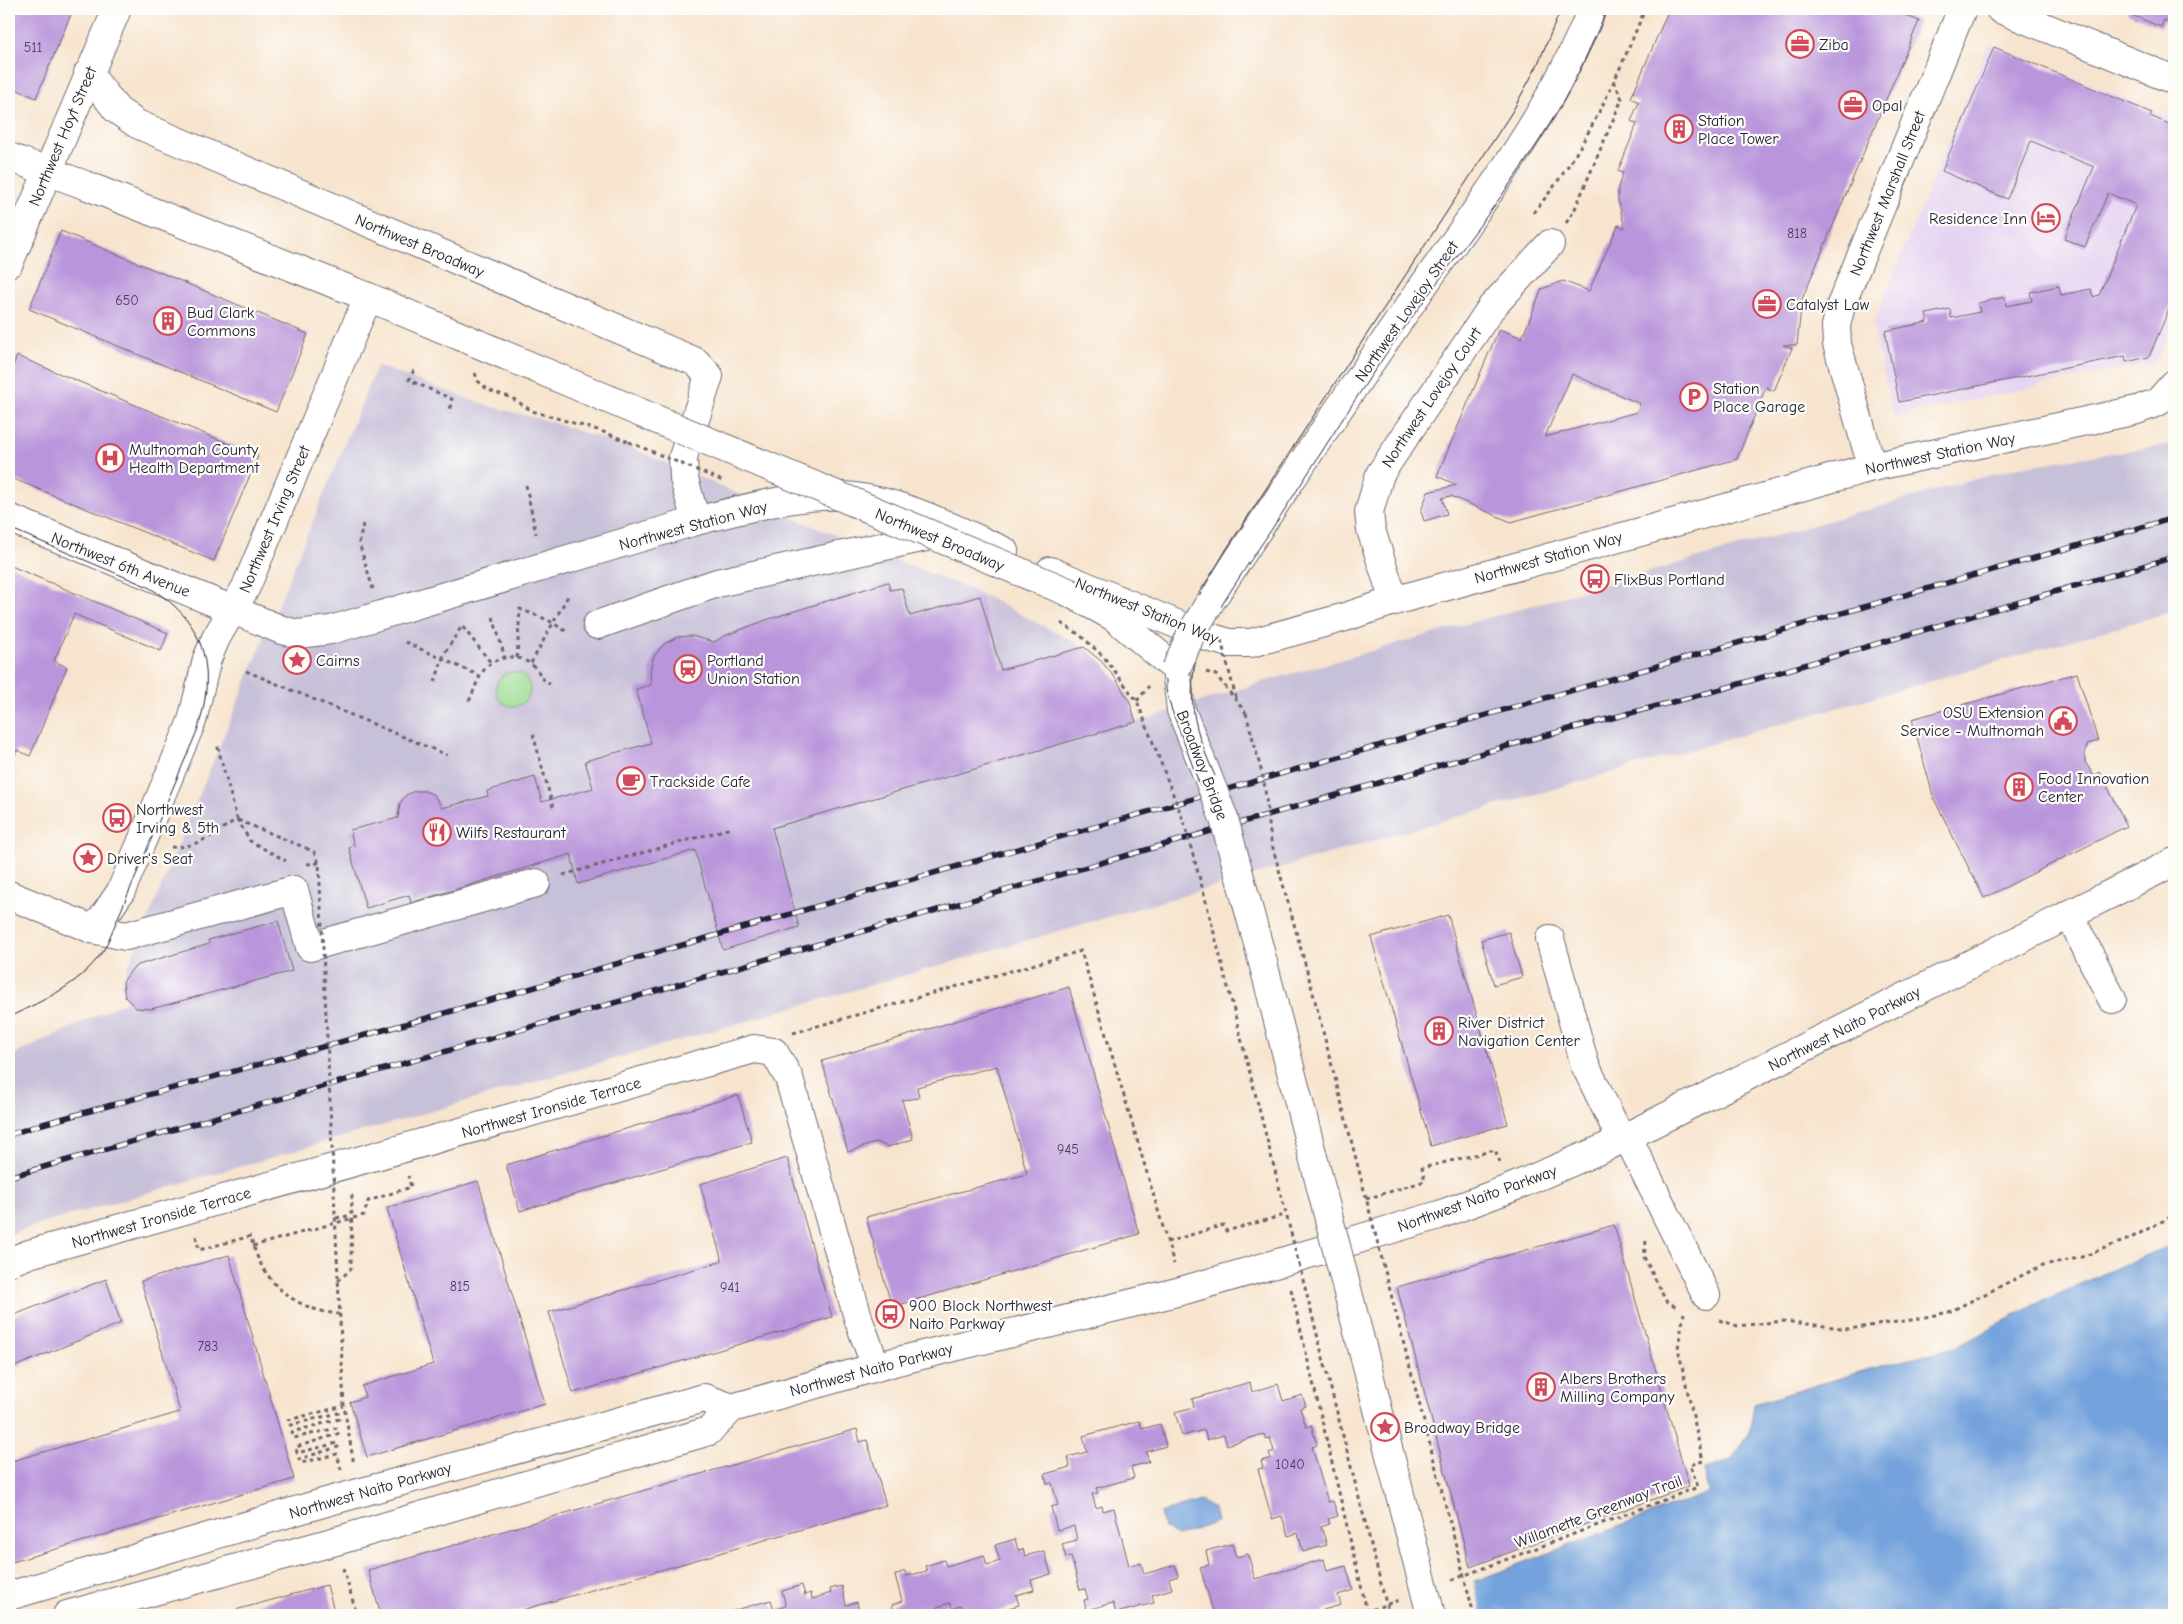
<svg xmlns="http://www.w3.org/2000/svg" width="2183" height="1624" viewBox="0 0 2183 1624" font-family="'Comic Neue',sans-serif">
<rect width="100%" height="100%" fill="#fdfcf7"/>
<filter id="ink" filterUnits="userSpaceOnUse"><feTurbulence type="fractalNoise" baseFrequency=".02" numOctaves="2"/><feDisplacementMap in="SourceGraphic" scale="10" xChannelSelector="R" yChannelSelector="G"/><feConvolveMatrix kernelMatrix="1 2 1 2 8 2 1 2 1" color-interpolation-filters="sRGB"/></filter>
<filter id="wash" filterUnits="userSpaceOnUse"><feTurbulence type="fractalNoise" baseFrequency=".0096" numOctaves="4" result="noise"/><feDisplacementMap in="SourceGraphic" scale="20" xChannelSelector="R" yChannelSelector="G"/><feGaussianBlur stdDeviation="1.12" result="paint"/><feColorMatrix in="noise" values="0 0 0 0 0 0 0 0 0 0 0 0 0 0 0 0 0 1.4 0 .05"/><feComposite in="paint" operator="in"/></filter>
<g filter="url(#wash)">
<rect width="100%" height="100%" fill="#f7e4ce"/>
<path fill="#e5d3f1" d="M1989 43 2174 119V317L2156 362 1893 416 1873 324Z"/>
<path fill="#c7c0d9" d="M377 366 492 407 544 420 629 447 805 523 979 593 1084 647 1101 661 1116 679 1129 700 1136 722 1259 683 2018 467 2174 444V611L43 1223 9 1235V1057L127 1001 121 984Z"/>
<circle fill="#9ddc92" stroke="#607f66" cx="513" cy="689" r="17"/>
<g fill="#73a2dc" stroke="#4a628c">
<path d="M2174 1244V1615H1385L1708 1493 1704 1470 1731 1460 1749 1435 1754 1404 1866 1370 1951 1349 2019 1312 2123 1265Z"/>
<path d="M1200 1501 1214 1509 1217 1522 1177 1536 1164 1528 1160 1513Z"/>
</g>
<path fill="#f7e4ce" d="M1473 1579 1482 1615H1386V1612Z"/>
<g id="blocks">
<g fill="#b995db" fill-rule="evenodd">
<path d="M9 9H73L36 98 9 86Z"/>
<path d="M1669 9H1891L1919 21 1802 299 1797 345H1783L1792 348 1774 391 1766 387 1737 459 1511 522 1451 496 1442 498 1447 514 1424 521 1421 511 1428 492 1457 485 1437 476 1499 329 1522 338 1542 289 1563 281 1589 291 1618 225 1625 228 1618 200V187L1623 173 1618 171 1637 124 1631 121 1639 102 1631 98ZM1572 374 1640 404 1637 412 1545 437Z"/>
<path d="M2129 9H2174V24L2164 20 2161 27 2127 13Z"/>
<path d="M1994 47 2152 113 2150 116 2174 126V297L2149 357 2126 362 2125 356 1899 402 1885 331 1928 322 1926 314 1950 309 1951 318 1980 312 1978 303 2005 297 2006 306 2032 301 2030 292 2059 286 2061 295 2091 289 2093 297 2099 295 2136 205 2108 193 2085 247 2064 239 2094 167 2031 141 2007 199 1942 171Z"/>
<path d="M61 231 308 334 276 412 29 309Z"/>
<path d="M17 356 258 456 214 561 9 477V375Z"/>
<path d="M9 565 168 633 161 651 74 614 54 661 67 667 30 756 17 750 9 769Z"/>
<path d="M888 582 890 590 902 588 910 616 980 596 1001 670 1084 647 1101 661 1116 679 1129 700 1136 722 772 828 799 927 723 950 695 850 578 884 571 854 411 903 409 895 366 908 349 848 354 846 350 830 398 818 400 803 406 795 415 791H425L434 795 442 808 488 796 487 791 535 777 542 802 593 788 585 761 651 743 636 689 651 685 650 670 654 656 664 644 677 637 692 636 714 642 724 636 769 619Z"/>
<path d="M2077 673 2098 741 2088 744 2085 751V762L2094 776 2100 772 2127 826 1984 898 1934 799 1912 719Z"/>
<path d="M1448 915 1508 1124 1431 1146 1371 937Z"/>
<path d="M278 921 292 971 151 1009 136 1008 125 997 123 982 132 969 138 965 209 944 208 940Z"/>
<path d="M1509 932 1522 977 1494 985 1481 940Z"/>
<path d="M1069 987 1139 1234 892 1307 866 1217 1027 1174 997 1066 917 1087 919 1098 902 1100 913 1139 888 1147 877 1142 848 1152 822 1061Z"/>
<path d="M738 1095 752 1142 520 1211 506 1165Z"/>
<path d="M787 1158 832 1317 573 1393 549 1312 722 1261 700 1184Z"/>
<path d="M478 1181 545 1404 367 1457 350 1402 365 1397 362 1386 433 1364 387 1208Z"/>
<path d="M1614 1225 1689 1486 1470 1567 1397 1287Z"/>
<path d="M229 1255 294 1479 9 1563V1462L180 1412 141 1281Z"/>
<path d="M106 1279 121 1323 9 1369V1317Z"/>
<path d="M1250 1382 1252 1392 1278 1384 1283 1401 1302 1395 1306 1406 1300 1408 1306 1427 1311 1425 1317 1445 1312 1447 1328 1502 1333 1501 1338 1516 1328 1519 1330 1524 1321 1527 1327 1545 1303 1552 1298 1533 1288 1536 1282 1516 1272 1519 1258 1469 1263 1468 1261 1461 1271 1458 1269 1453 1274 1451 1270 1438 1265 1439 1264 1434 1227 1445 1224 1435 1207 1440 1204 1430 1182 1436 1175 1412 1194 1407 1192 1399Z"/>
<path d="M1139 1421 1142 1429 1160 1424 1166 1446 1146 1452 1149 1462 1131 1467 1134 1478 1096 1488 1098 1493 1092 1494 1096 1508 1102 1506 1103 1511 1114 1508 1129 1566 1141 1563 1144 1574 1175 1565 1178 1576 1169 1579 1172 1589 1152 1595 1154 1603 1116 1613 1113 1603 1086 1610 1084 1600 1088 1599 1085 1589 1080 1590 1071 1556 1066 1558 1062 1544 1077 1540 1074 1526 1057 1530 1051 1507 1058 1505 1052 1483 1047 1484 1045 1474 1070 1467 1068 1457 1087 1452 1083 1436Z"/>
<path d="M857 1429 860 1442 867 1440 886 1505 505 1615H381L368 1570Z"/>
<path d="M1015 1539 1018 1550 1023 1549 1025 1556 1044 1551 1051 1574 1031 1580 1034 1590 1016 1595 1019 1605 985 1615H980L978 1612 964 1615 961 1606 952 1608 950 1603 937 1607 939 1615H895L892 1605 902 1601 895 1575 905 1571 906 1576 927 1571 925 1566 944 1560 946 1566 984 1555 987 1565 1000 1561 995 1545Z"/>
<path d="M1232 1544 1236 1557 1248 1554 1255 1579 1324 1559 1327 1571 1346 1566 1353 1590 1338 1595 1341 1605 1323 1610 1324 1615H1236L1235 1611 1214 1615 1200 1567 1209 1565 1206 1551Z"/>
<path d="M327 1585 335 1615H217Z"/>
<path d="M802 1585 805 1595 811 1593 812 1599 831 1593 830 1589 842 1586 846 1605 857 1602 860 1615H734L732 1611 771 1600 774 1610 786 1606 782 1591Z"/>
</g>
</g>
</g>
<g filter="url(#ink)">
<use href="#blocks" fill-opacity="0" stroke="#6d666e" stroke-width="1"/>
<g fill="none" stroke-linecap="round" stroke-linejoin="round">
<defs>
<g id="minor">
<path d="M2000 9 2174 80"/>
<path d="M88 73 117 110 137 124 696 362 709 376 683 457 684 479 696 521"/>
<path d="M9 263 117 9"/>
<path d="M1872 467 1837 344 1836 326 1841 305 1962 9"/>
<path d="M9 518 282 630 298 634 331 630 696 521C742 509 807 491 854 497 907 503 956 530 1004 551"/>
<path d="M1050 571 1205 636 1229 643H1251L1342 618 1394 601 1872 467 2137 410 2158 402 2174 384"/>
<path d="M1394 601 1371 530 1369 512 1380 474 1491 308 1550 244"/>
<path d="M597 625 717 583 948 532"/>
<path d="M9 895 92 929 126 936 294 890 310 947 536 883"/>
<path d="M2069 914 2112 999"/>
<path d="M92 929 102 919 121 891 192 721 207 659 216 638 246 587 368 297"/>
<path d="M1550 939 1585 1065 1621 1139"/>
<path d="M1627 1136 1706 1295"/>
<path d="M9 1262 29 1254 754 1049 774 1052 789 1078 859 1321 876 1367"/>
</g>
<g id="major">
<path d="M9 157 85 185 368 297 641 413"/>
<path d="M1207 607C1277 500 1348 394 1421 289 1484 199 1551 112 1592 9"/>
<path d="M1114 617 1176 669 1181 710 1213 790"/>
<path d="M9 1596 326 1502 704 1398 732 1408"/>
<path d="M67 1615 336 1541 709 1431 732 1408 894 1362 1181 1291 1285 1261 1439 1215 1511 1188 1602 1149 2174 862"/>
</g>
</defs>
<use href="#minor" stroke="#6d666e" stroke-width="30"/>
<use href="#major" stroke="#6d666e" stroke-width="30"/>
<g stroke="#6d666e" stroke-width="3" stroke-dasharray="4 4" stroke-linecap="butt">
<path d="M1533 213C1585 152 1615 82 1645 9"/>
<path d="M1566 223 1574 211 1622 99 1615 83"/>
<path d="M414 370 409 380 452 399 449 413"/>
<path d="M475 373 478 381 488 390 512 398 532 411 601 431 629 442"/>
<path d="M526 485 536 534"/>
<path d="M363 524 359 543 373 589"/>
<path d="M493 617 505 658"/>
<path d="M405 642 480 676"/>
<path d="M517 658 520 609 548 620 569 633"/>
<path d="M531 663 568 596"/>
<path d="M246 671 447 755"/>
<path d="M1206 672 1216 675 1246 713"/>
<path d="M435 682 444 654 462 626 491 663"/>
<path d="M469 701C474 692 476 682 482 673 492 656 517 652 532 665 541 671 539 679 550 684"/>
<path d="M1137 701 1149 686"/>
<path d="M533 734 553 807"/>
<path d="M237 819 250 841 286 861"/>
<path d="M238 820 306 848"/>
<path d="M171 847C197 849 216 832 237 819L217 744"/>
<path d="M307 864 319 863"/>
<path d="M563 875 731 828"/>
<path d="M793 1033 1081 951 1174 1264"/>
<path d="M1366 1199 1425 1181 1422 1168 1495 1150 1500 1162"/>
<path d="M336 1218 348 1216 351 1211"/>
<path d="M336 1234 344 1406 354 1465"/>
<path d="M196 1236 199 1250 251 1236C260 1281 294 1310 339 1314"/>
<path d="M1646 1241 1644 1257 1666 1301 1679 1308"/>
<path d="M1167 1242 1224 1225 1226 1231 1285 1215"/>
<path d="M253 1246 364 1215 368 1201 411 1187 408 1176"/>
<path d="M338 1281 351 1269 352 1191"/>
<path d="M1291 1289 1367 1611"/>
<path d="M1719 1320 1738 1326 1784 1321 1849 1329 1911 1320 1949 1312 2043 1265 2079 1258 2129 1239 2174 1215"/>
<path d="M341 1470 337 1454 301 1463 299 1459 338 1447 337 1443 297 1453 296 1447 338 1434 337 1428 294 1438 292 1432 339 1419 338 1413 290 1425 288 1420 344 1406"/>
<path d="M343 1568 357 1615"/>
<path d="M1452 1580 1698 1487 1690 1465 1703 1461 1678 1348 1684 1313"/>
<path d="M1357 1615 1399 1600"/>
</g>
<use href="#minor" stroke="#fff" stroke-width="28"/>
<use href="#major" stroke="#fff" stroke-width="28"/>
<g stroke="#22223b" stroke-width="1">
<path d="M9 528 146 586C205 618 218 669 197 731L106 946C84 983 46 999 9 1017"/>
<path d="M1424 1615 1229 863 1171 708 1166 690V665L1176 635 1226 550 1512 112 1537 66 1561 9"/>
<path d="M1438 1615 1229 812C1212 760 1185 729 1194 669 1200 628 1257 553 1281 515 1321 454 1359 391 1402 331 1453 259 1510 190 1556 114 1576 80 1592 45 1607 9"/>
</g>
<defs>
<g id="rail">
<path d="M9 1135 39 1125 438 1015 2174 518"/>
<path d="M9 1177 1528 740 1722 689 2174 557"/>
</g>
</defs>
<use href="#rail" stroke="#22223b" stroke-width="5.5"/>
<use href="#rail" stroke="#fdfcf7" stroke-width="4" stroke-dasharray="11" stroke-linecap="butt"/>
<defs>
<g id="major-bridge">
<path d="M641 413 1068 592 1114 617"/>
<path d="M1176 669 1191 634 1207 607"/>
<path d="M1213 790 1224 819 1260 951 1431 1615"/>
</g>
</defs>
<use href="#major-bridge" stroke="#6d666e" stroke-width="30" stroke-linecap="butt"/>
<g stroke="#6d666e" stroke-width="3" stroke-dasharray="4 4" stroke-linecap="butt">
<path d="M629 442 723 481"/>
<path d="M1061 623 1080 635 1104 657 1137 701 1183 820 1203 890 1389 1615"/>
<path d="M1221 640 1237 702"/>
<path d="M1246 713 1264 781 1271 841 1312 989 1474 1615"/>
<path d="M306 848 314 852 319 863 336 1234"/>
</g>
<use href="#major-bridge" stroke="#fff" stroke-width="28"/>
</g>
</g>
<defs>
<symbol id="office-ring" viewBox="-11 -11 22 22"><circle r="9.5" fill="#fdfcf7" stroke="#d1495b" stroke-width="1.5"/><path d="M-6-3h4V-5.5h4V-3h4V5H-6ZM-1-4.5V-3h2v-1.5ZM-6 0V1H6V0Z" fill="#d1495b"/></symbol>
<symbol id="building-ring" viewBox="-11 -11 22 22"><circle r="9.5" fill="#fdfcf7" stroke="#d1495b" stroke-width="1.5"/><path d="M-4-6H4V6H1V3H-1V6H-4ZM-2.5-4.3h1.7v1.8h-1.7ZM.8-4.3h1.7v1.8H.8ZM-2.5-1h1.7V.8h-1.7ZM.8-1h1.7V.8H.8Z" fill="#d1495b"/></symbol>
<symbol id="hotel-ring" viewBox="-11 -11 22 22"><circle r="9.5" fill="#fdfcf7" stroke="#d1495b" stroke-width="1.5"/><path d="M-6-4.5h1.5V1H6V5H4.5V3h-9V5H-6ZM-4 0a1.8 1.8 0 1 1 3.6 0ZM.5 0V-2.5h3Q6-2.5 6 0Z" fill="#d1495b"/></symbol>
<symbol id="parking-ring" viewBox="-11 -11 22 22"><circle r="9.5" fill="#fdfcf7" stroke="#d1495b" stroke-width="1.5"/><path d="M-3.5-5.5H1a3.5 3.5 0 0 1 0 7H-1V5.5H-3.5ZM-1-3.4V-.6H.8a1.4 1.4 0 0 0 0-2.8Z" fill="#d1495b"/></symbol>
<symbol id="hospital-ring" viewBox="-11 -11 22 22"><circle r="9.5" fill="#fdfcf7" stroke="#d1495b" stroke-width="1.5"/><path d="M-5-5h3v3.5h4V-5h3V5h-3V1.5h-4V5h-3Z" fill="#d1495b"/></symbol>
<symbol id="bus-ring" viewBox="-11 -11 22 22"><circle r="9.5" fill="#fdfcf7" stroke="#d1495b" stroke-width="1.5"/><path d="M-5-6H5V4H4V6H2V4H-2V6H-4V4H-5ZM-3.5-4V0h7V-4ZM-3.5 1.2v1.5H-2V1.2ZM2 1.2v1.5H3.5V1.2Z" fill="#d1495b"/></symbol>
<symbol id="sight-ring" viewBox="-11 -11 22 22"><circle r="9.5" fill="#fdfcf7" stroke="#d1495b" stroke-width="1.5"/><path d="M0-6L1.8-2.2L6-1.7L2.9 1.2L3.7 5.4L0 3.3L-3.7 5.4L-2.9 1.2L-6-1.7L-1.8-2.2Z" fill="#d1495b"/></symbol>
<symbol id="station-ring" viewBox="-11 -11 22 22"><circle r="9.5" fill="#fdfcf7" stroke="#d1495b" stroke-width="1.5"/><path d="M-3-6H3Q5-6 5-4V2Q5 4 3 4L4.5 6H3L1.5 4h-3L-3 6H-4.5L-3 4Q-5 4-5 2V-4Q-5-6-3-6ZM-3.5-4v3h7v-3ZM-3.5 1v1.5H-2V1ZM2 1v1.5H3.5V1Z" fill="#d1495b"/></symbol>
<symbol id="civic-ring" viewBox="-11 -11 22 22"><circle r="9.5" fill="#fdfcf7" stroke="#d1495b" stroke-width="1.5"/><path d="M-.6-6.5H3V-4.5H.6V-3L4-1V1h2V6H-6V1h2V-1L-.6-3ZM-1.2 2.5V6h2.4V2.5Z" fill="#d1495b"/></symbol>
<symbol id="cafe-ring" viewBox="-11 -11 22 22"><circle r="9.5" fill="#fdfcf7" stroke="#d1495b" stroke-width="1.5"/><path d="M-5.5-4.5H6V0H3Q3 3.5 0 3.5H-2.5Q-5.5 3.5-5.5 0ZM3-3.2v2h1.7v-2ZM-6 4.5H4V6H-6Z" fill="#d1495b"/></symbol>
<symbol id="restaurant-ring" viewBox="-11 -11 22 22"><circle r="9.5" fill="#fdfcf7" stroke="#d1495b" stroke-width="1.5"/><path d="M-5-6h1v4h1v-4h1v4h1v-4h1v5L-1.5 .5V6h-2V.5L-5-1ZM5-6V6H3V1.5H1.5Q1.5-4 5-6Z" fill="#d1495b"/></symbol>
</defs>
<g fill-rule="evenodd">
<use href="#office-ring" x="1784" y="28" width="32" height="32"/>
<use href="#office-ring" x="1837" y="89" width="32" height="32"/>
<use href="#building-ring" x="1663" y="113" width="32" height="32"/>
<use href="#hotel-ring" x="2030" y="202" width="32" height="32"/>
<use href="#office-ring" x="1751" y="288" width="32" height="32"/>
<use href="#building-ring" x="152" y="305" width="32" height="32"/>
<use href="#parking-ring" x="1678" y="381" width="32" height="32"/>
<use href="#hospital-ring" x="94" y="442" width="32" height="32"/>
<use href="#bus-ring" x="1579" y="563" width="32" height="32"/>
<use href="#sight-ring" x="281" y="644" width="32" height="32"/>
<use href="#station-ring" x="672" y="653" width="32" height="32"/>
<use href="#civic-ring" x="2047" y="705" width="32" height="32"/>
<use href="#cafe-ring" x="615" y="765" width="32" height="32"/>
<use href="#building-ring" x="2003" y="771" width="32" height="32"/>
<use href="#bus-ring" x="101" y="802" width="32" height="32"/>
<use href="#restaurant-ring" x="421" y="816" width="32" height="32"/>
<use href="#sight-ring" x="72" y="842" width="32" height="32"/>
<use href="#building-ring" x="1423" y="1015" width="32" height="32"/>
<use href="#bus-ring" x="874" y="1298" width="32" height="32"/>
<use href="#building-ring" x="1525" y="1371" width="32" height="32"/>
<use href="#sight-ring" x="1369" y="1411" width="32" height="32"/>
</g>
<g text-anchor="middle" stroke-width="4.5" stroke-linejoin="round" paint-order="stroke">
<g font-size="14" fill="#483f63">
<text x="33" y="52">511</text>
<text x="1797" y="238">818</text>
<text x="127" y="305">650</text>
<text x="1068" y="1154">945</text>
<text x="460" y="1291">815</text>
<text x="730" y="1292">941</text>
<text x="208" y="1351">783</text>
<text x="1290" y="1469">1040</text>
</g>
<g font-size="16" fill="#22223b" stroke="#fdfcf7" text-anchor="start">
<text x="1819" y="50">Ziba</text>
<text x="1872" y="111">Opal</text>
<text x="1698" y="126">Station<tspan x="1698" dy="18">Place Tower</tspan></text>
<text x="2027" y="224" text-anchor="end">Residence Inn</text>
<text x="1786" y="310">Catalyst Law</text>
<text x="187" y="318">Bud Clark<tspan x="187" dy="18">Commons</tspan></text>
<text x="1713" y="394">Station<tspan x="1713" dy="18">Place Garage</tspan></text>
<text x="129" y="455">Multnomah County<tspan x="129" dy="18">Health Department</tspan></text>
<text x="1614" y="585">FlixBus Portland</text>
<text x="316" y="666">Cairns</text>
<text x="707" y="666">Portland<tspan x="707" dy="18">Union Station</tspan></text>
<text x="2044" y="718" text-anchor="end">OSU Extension<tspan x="2044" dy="18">Service - Multnomah</tspan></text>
<text x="2038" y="784">Food Innovation<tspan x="2038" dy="18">Center</tspan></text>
<text x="650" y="787">Trackside Cafe</text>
<text x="136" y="815">Northwest<tspan x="136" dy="18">Irving &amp; 5th</tspan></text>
<text x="456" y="838">Wilfs Restaurant</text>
<text x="107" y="864">Driver's Seat</text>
<text x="1458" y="1028">River District<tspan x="1458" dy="18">Navigation Center</tspan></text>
<text x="909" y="1311">900 Block Northwest<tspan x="909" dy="18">Naito Parkway</tspan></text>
<text x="1560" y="1384">Albers Brothers<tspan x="1560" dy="18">Milling Company</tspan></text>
<text x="1404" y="1433">Broadway Bridge</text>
</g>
<g font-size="16" fill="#22223b" stroke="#fdfcf7">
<text transform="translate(62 136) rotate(-67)" y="6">Northwest Hoyt Street</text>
<text transform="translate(1887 193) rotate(-68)" y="6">Northwest Marshall Street</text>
<text transform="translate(420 245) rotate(23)" y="6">Northwest Broadway</text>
<text transform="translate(1406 311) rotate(-55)" y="6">Northwest Lovejoy Street</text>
<text transform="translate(1431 397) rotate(-56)" y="6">Northwest Lovejoy Court</text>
<text transform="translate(1940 453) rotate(-12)" y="6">Northwest Station Way</text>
<text transform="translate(274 519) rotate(-67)" y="6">Northwest Irving Street</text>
<text transform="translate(693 525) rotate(-15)" y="6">Northwest Station Way</text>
<text transform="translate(940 539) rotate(23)" y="6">Northwest Broadway</text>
<text transform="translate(1548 557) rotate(-16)" y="6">Northwest Station Way</text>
<text transform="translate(121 564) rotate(22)" y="6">Northwest 6th Avenue</text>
<text transform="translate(1147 610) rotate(22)" y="6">Northwest Station Way</text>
<text transform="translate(1203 765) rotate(69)" y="6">Broadway Bridge</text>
<text transform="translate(1844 1028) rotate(-27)" y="6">Northwest Naito Parkway</text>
<text transform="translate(551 1107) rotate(-16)" y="6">Northwest Ironside Terrace</text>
<text transform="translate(1477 1198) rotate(-20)" y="6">Northwest Naito Parkway</text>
<text transform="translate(161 1217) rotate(-16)" y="6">Northwest Ironside Terrace</text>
<text transform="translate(871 1369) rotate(-15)" y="6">Northwest Naito Parkway</text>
<text transform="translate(370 1490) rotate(-16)" y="6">Northwest Naito Parkway</text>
<text transform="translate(1598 1511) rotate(-21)" y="6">Willamette Greenway Trail</text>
</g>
</g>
<rect width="2183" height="1624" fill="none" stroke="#fdfcf7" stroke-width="30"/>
</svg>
